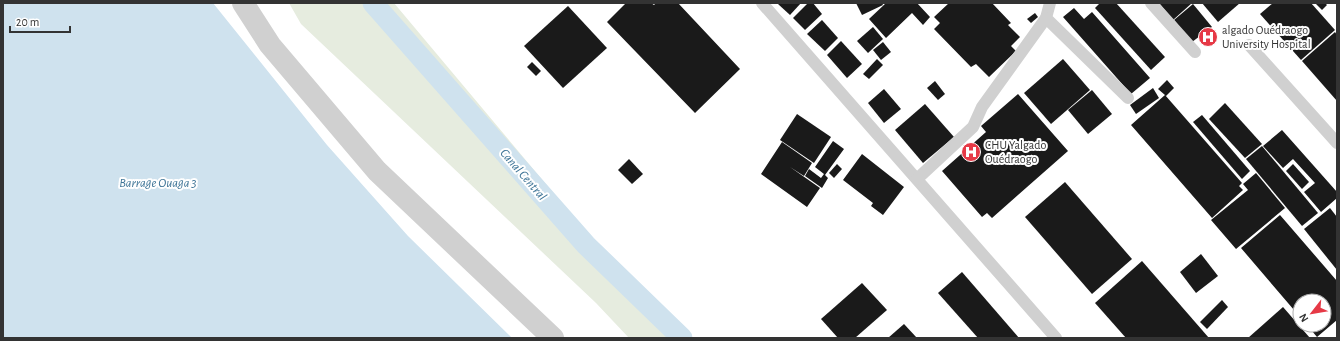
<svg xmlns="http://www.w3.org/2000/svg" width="1340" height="341" viewBox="0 0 1340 341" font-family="'Alegreya Sans',sans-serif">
<rect width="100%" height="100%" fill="#fff"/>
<path fill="#e6ecdf" d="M289 3H394L675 338H629L596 303 301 24Z"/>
<path fill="#cfe2ee" d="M3 3H213L327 145 408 236 512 338H3Z"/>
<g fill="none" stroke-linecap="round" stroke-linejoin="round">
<path stroke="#cfe2ee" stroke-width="21" d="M373 3 586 245 682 338"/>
</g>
<g fill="#1a1a1a">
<path d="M626 3H651L654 5 656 3H678L740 69 695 113 607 22Z"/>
<path d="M779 3H801L790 15 778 4Z"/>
<path d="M808 3H813L822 14 805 30 793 18Z"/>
<path d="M856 3H882L883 5 862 15Z"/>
<path d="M886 3H917L930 17 923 25 912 13 886 38 869 19Z"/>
<path d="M949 3H992L1011 23 1008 25 1020 37 1011 46 1016 51 989 77 976 64 971 67 934 29 940 23 934 17Z"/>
<path d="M1100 3H1116L1165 57 1151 70 1095 8Z"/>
<path d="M1159 3H1192L1173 20Z"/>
<path d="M1202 3H1240L1218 22Z"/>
<path d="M1273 3H1311L1335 30 1301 60 1260 14Z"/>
<path d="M1315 3H1325L1327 5 1322 10Z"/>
<path d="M1193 4 1212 27 1192 42 1174 20Z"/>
<path d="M568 6 607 48 563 88 524 46Z"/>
<path d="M1074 8 1084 19 1092 12 1150 78 1131 94 1063 17Z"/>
<path d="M1035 13 1038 17 1031 23 1027 19Z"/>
<path d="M822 20 838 38 825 51 807 34Z"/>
<path d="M873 27 883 39 868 53 857 41Z"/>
<path d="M1335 32 1337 35V101L1302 61Z"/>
<path d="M841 41 862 64 847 78 827 55Z"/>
<path d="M883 42 891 52 881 60 873 50Z"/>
<path d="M877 59 883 65 869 79 863 74Z"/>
<path d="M1063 59 1090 90 1051 124 1024 93Z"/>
<path d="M532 62 541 71 536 76 527 67Z"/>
<path d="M1167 80 1174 88 1166 96 1165 95 1242 183 1239 186 1243 190 1212 218 1131 125 1165 95 1158 89Z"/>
<path d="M935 81 945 94 938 100 927 88Z"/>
<path d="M1153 88 1159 98 1136 114 1130 105Z"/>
<path d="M884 89 901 109 884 123 868 103Z"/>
<path d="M1092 90 1112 114 1088 134 1068 110Z"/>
<path d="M1018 94 1068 151 992 218 987 213 982 217 942 171 986 132 981 126Z"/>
<path d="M1225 103 1262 144 1245 158 1209 119Z"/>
<path d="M925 104 954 137 923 163 895 130Z"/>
<path d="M797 114 831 137 814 163 780 140Z"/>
<path d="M1202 115 1250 171 1242 179 1193 122Z"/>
<path d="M1282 130 1337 192V198L1321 212 1304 192 1315 183 1293 159 1283 168 1263 146Z"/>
<path d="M833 141 844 149 825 175 828 178 822 188 805 176 809 169 821 178 824 174 815 167Z"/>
<path d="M782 142 812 163 804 176 790 167 820 188 807 207 761 174Z"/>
<path d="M1262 146 1318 213 1302 226 1246 159Z"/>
<path d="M862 154 904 187 883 215 871 206 873 203 843 180Z"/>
<path d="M629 159 643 174 632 184 618 170Z"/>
<path d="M837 164 842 169 834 178 829 173Z"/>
<path d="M1293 164 1309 182 1302 189 1286 171Z"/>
<path d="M1256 173 1285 208 1236 249 1211 220 1248 190 1243 184Z"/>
<path d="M1065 182 1132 259 1092 294 1025 217Z"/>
<path d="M1330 208 1337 217V270L1304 229Z"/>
<path d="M1280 215 1337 281V320L1317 337 1307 325H1324V301H1300V317L1241 248Z"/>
<path d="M1201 254 1218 276 1196 293 1180 272Z"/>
<path d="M1142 261 1209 338H1126L1095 303Z"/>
<path d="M962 272 1019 338H978L938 293Z"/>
<path d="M862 283 887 310 855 338H838L821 319Z"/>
<path d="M1222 300 1228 307 1207 329 1200 322Z"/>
<path d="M1283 307 1310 338H1248Z"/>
<path d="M904 324 917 338H888Z"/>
</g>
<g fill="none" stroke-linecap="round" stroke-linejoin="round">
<g stroke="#d0d0d0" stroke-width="12">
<path d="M762 3 1056 338"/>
<path d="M1050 3 1046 18 1128 98"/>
<path d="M1151 3 1195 52"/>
<path d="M1249 45 1337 143"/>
<path d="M917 179 973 127 982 107 1046 18"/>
</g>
<path stroke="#d0d0d0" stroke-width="22" d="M243 3 270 45 377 171 553 338"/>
</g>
<defs>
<symbol id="hospital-disc" viewBox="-11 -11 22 22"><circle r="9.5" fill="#e63946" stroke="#fff"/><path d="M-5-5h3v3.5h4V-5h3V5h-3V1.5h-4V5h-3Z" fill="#fff"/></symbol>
</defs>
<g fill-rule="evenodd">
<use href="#hospital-disc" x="1197" y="26" width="22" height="22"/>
<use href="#hospital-disc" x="960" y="141" width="22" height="22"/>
</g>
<g text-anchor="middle" stroke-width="4" stroke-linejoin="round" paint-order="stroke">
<g font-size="12" fill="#333" stroke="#fff" text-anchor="start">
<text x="1222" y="34">algado Ouédraogo<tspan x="1222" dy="14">University Hospital</tspan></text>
<text x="985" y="149">CHU Yalgado<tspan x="985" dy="14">Ouédraogo</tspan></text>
</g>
<g font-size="13" font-style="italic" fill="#3f7597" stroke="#fff">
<text transform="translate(524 174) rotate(49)" y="5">Canal Central</text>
<text x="158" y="187">Barrage Ouaga 3</text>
</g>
</g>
<rect width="1340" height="341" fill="none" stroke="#333333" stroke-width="8"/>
<g transform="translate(1312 313) rotate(239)"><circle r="19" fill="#ffffff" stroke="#adadad"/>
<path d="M0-3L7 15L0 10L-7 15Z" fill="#e63946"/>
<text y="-6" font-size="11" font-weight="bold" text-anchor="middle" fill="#333333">N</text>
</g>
<path d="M10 26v6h60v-6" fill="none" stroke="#333333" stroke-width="2"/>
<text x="16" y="26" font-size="12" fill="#333333" stroke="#ffffff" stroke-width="3" paint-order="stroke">20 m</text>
</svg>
